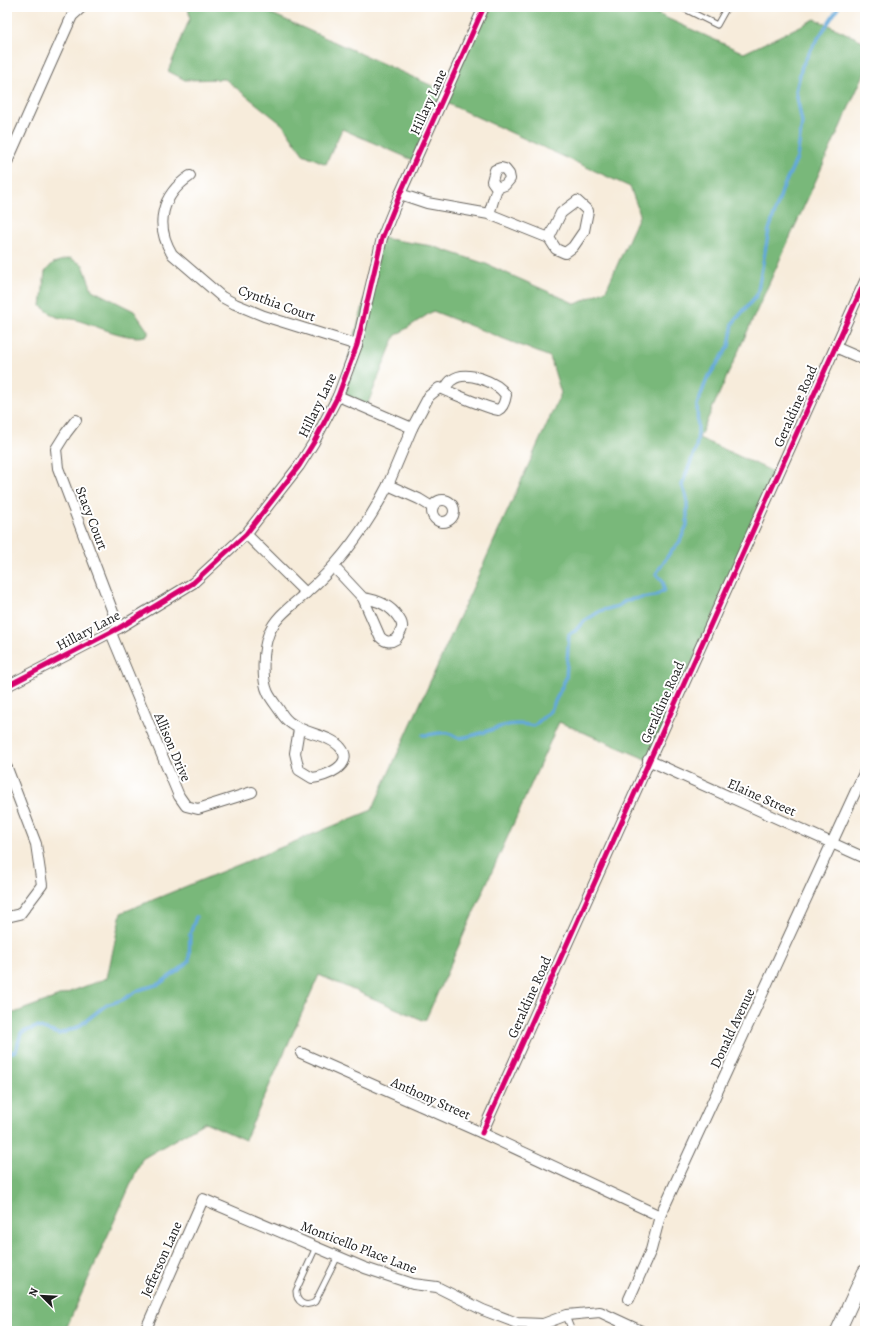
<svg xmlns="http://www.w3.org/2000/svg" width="872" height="1338" viewBox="0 0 872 1338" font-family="Alegreya,serif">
<rect width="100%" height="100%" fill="#fff"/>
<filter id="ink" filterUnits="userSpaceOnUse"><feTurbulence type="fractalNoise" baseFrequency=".025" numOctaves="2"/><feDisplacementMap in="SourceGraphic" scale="8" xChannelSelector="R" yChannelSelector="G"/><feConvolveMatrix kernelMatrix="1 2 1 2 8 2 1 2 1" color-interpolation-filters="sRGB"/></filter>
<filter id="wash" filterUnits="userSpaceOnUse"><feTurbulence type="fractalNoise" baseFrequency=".012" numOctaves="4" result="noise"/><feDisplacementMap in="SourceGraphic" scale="16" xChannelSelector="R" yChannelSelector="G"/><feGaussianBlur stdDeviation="0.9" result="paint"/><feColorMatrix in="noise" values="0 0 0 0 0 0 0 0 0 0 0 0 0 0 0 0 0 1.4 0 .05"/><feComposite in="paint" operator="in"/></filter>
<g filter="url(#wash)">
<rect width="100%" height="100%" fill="#f7ecdb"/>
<g fill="#79b87a" stroke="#4a6a4b">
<path d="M188 7H265L268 12 446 92 484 7H642L744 53 815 19 865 42V72L699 438 778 474 648 760 559 722 425 1021 319 975 245 1140 205 1122 142 1159 65 1331H7V1010L14 1013 107 978 121 913 372 810 561 393 550 357 433 311 395 336 366 408 338 396 382 238 432 246 486 264 576 304 606 290 640 214 630 187 442 101 415 161 342 129 326 164 303 154 283 125 225 79 185 80 168 71 190 18Z"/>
<path d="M70 258 83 265 92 290 134 311 148 331V335C129 343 92 323 72 319 68 318 61 319 57 317 52 315 46 310 41 306L45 272 53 263Z"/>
</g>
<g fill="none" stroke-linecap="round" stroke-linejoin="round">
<g stroke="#64a9da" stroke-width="3.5">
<path d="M423 735C429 735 443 732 447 733 451 733 455 737 459 738 463 738 470 736 474 735 498 729 508 720 534 726L551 710 566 678 569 634 575 631 583 622 600 611 618 606 627 600 655 596 664 590 663 581 656 574 671 551 679 543 687 525V498L682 485 696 448 698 433 697 405 707 379 729 346 733 323 757 295 769 230 783 188 797 158 802 123 796 91 802 66 813 46 838 8"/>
<path d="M7 1053 16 1051 21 1033 37 1027 59 1034 78 1027 106 1005 122 1000 139 990 159 984 183 967 189 961 190 934 196 917"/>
</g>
</g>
</g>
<g filter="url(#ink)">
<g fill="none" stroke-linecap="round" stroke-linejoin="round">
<defs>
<g id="lane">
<path d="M681 7 717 25 727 7"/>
<path d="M316 1247 296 1291C296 1302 305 1308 315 1302L338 1256"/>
<path d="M566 1316 572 1331"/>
<path d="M538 1323 541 1331"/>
</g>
<g id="street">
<path d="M7 162 72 16 82 7"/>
<path d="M190 176C162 195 154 224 172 254L222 297 235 304 264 316 357 345"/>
<path d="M400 194 427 203 489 214 549 238 556 249 565 253 573 247 584 231 588 211 577 201 561 213 549 238"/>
<path d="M489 214 497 188 505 185 510 179 509 174 505 169 501 168 495 170 492 181 497 188"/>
<path d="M835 347 865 360"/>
<path d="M338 396 412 428 388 485 419 499 432 507"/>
<path d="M76 420 66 433 56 449 58 468 119 628"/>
<path d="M412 428 429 396 439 388C458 395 478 405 498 410 503 408 505 401 506 395 497 382 466 369 452 380 448 382 447 386 445 390"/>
<circle cx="443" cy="511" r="11"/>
<path d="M246 534 306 593C293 605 276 616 269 633 263 648 261 678 268 693 271 699 276 705 280 711 283 716 287 721 292 724 305 734 331 735 341 748 355 765 325 777 312 778L299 770 295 753 299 729"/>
<path d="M334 567 363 598 380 637C385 642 390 643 396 639 398 636 401 632 402 628 403 623 400 620 398 617 390 605 377 600 363 598"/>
<path d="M306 593C341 563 367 526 388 485"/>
<path d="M111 633 179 796 186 806 198 809 252 792"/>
<path d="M7 686 119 628 193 583 246 534 299 466 314 442 338 396 357 345 382 238 400 194 484 7"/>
<path d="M648 760 865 858"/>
<path d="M7 768 36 844 42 885 20 914 7 917"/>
<path d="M301 1053 482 1133 660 1216"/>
<path d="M482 1133 865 281"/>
<path d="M629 1299 651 1250 660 1216 865 771"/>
<path d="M145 1331 203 1199 365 1268 413 1284 437 1287 483 1310 517 1323 543 1324 567 1315 600 1312 641 1331"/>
</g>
<path id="secondary" d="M838 1331 865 1272"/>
</defs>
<use href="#lane" stroke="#69655f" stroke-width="7"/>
<use href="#street" stroke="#69655f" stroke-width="12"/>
<use href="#secondary" stroke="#69655f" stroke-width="16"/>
<use href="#lane" stroke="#fff" stroke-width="5"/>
<use href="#street" stroke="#fff" stroke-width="10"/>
<use href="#secondary" stroke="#fff" stroke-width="14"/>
<defs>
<g id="cycleway">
<path d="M7 686 119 628 193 583 246 534 299 466 314 442 338 396 357 345 382 238 400 194 484 7"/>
<path d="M482 1133 865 281"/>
</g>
</defs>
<use href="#cycleway" stroke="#fff" stroke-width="8"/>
<use href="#cycleway" stroke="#d6006c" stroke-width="5"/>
</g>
</g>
<g text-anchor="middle" stroke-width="4" stroke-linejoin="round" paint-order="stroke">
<g font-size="14" fill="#1c1c1c" stroke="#fff">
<text transform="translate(428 102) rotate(-66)" y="5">Hillary Lane</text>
<text transform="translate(277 303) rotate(20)" y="5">Cynthia Court</text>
<text transform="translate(317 405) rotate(-64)" y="5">Hillary Lane</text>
<text transform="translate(795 406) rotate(-66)" y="5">Geraldine Road</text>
<text transform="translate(92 518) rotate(69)" y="5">Stacy Court</text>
<text transform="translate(88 630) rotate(-28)" y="5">Hillary Lane</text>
<text transform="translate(662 702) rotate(-66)" y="5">Geraldine Road</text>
<text transform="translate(173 747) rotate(67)" y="5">Allison Drive</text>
<text transform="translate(762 797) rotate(24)" y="5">Elaine Street</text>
<text transform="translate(529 997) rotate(-66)" y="5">Geraldine Road</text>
<text transform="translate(732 1028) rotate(-65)" y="5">Donald Avenue</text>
<text transform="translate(431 1098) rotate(24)" y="5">Anthony Street</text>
<text transform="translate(359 1247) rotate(21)" y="5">Monticello Place Lane</text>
<text transform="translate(161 1259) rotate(-66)" y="5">Jefferson Lane</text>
</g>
</g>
<rect width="872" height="1338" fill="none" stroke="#fff" stroke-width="24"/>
<g transform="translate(42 1296) rotate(294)" stroke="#ffffff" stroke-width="3" paint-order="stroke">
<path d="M0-3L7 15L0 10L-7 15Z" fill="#1c1c1c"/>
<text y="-6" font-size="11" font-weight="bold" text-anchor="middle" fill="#1c1c1c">N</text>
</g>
</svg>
